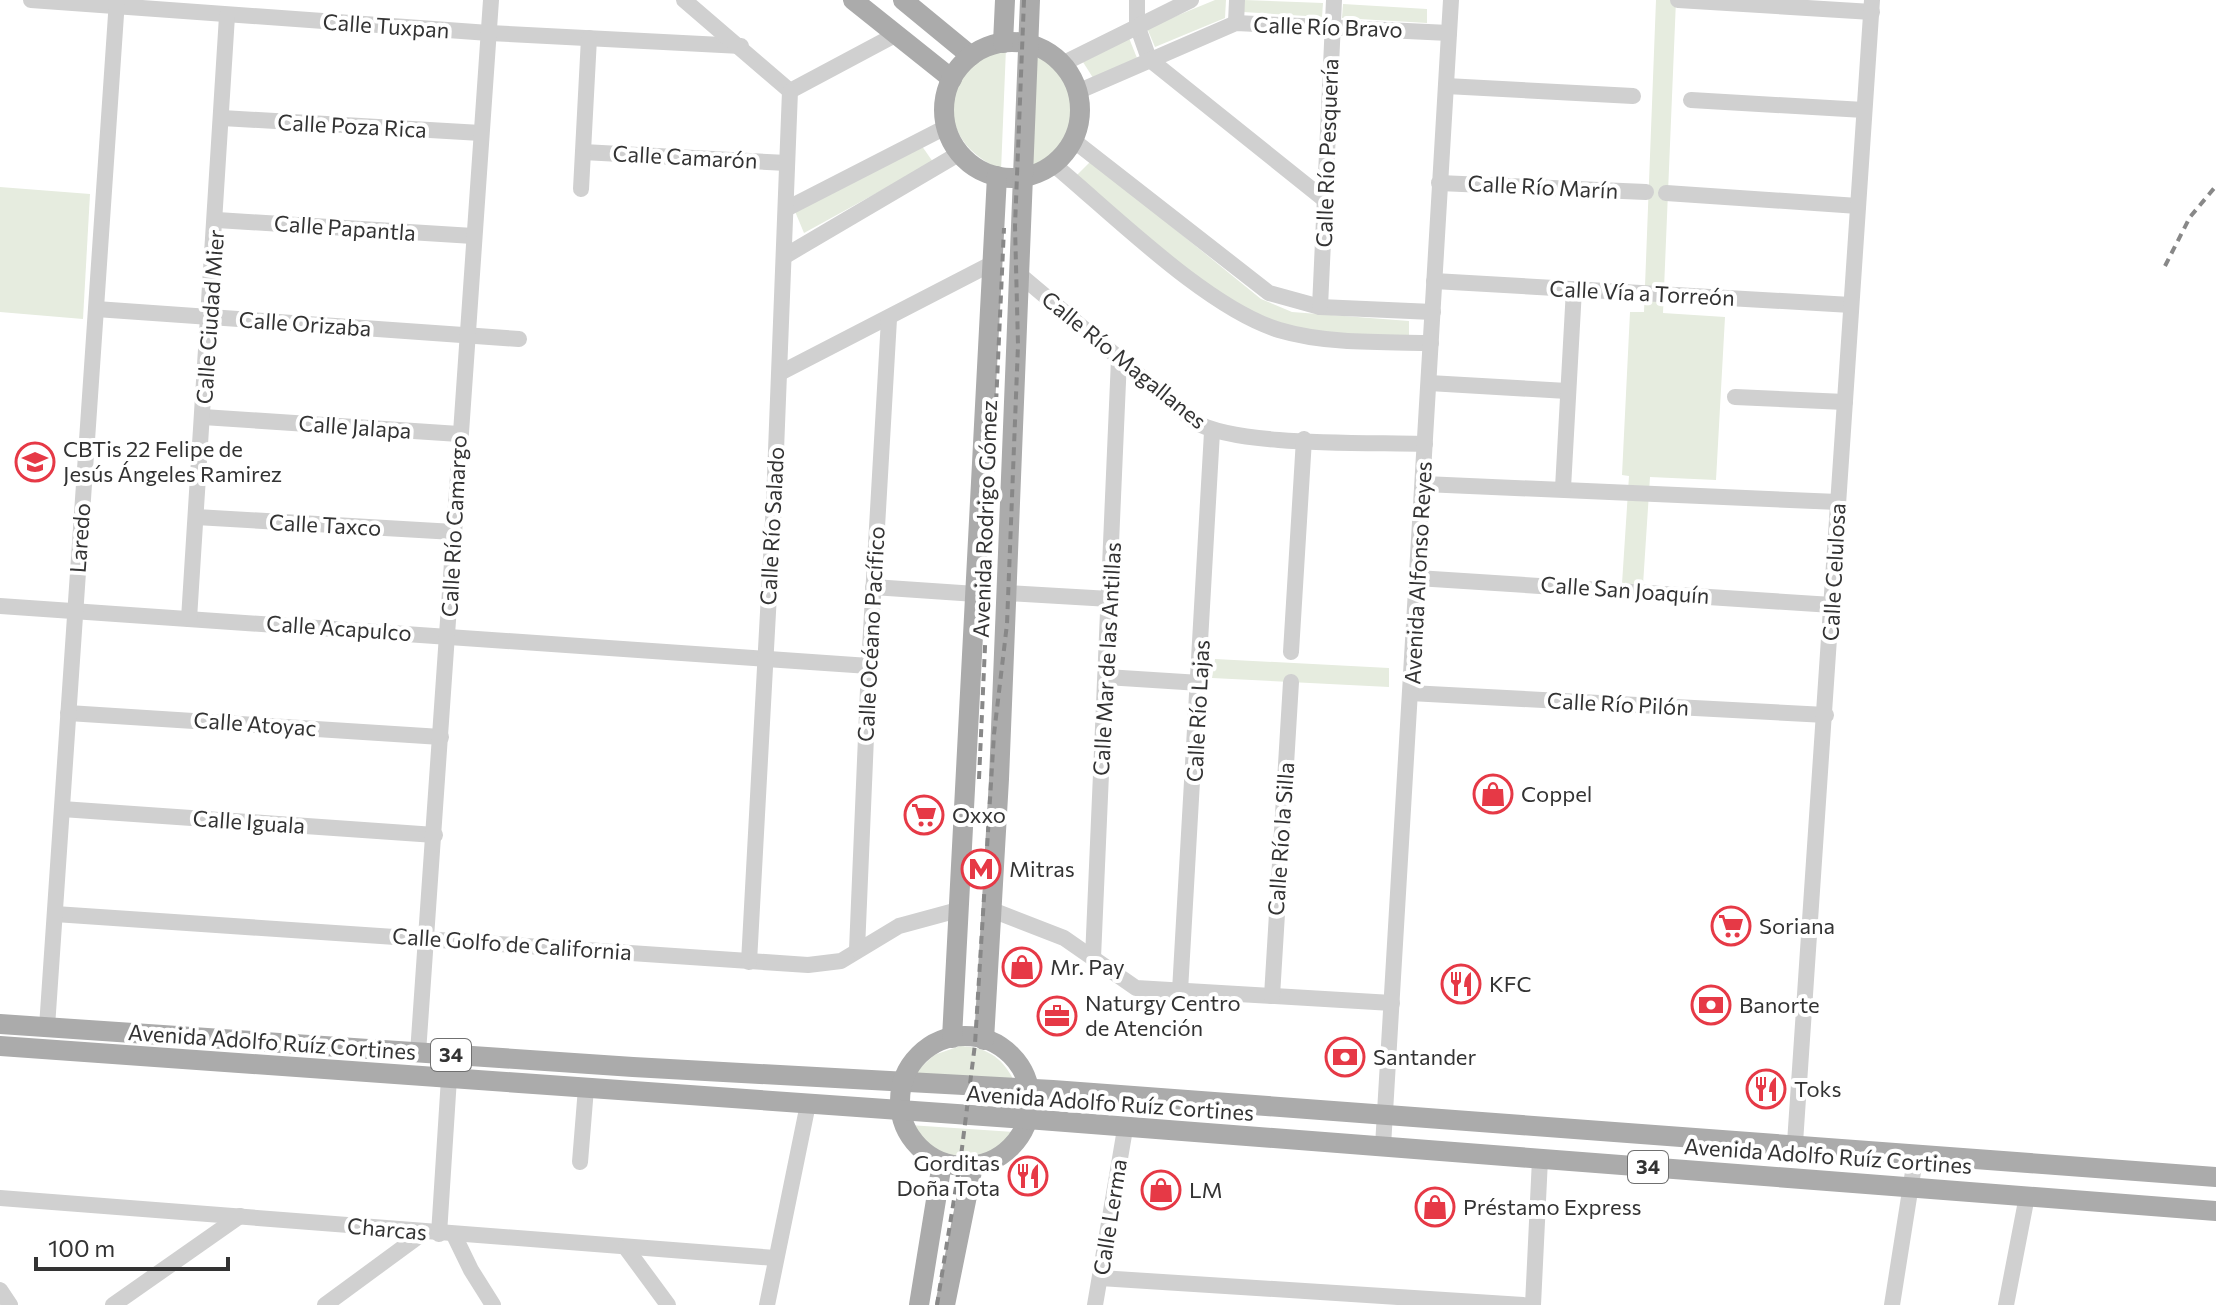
<svg xmlns="http://www.w3.org/2000/svg" width="2216" height="1305" viewBox="0 0 2216 1305" font-family="Commissioner,sans-serif">
<rect width="100%" height="100%" fill="#fff"/>
<g fill="#e6ecdf">
<path d="M1215 0H1226L1225 18 1155 47 1147 28Z"/>
<path d="M1244 0 1323 3 1322 17 1243 12Z"/>
<path d="M1656 0H1676L1663 313 1725 317 1716 480 1650 477 1643 585 1622 584 1629 476 1622 475 1630 312H1644Z"/>
<path d="M1343 4 1427 9V23L1342 18Z"/>
<path d="M1129 38 1137 58 1095 81 1083 62Z"/>
<path d="M1006 48 1001 171C987 162 971 154 962 139 938 99 964 57 1006 48Z"/>
<path d="M1035 56C1090 77 1083 150 1031 168Z"/>
<path d="M917 139 933 162 804 233 794 209Z"/>
<path d="M1091 161 1261 299 1292 312 1409 321V338C1371 336 1330 337 1293 330 1214 313 1135 229 1074 178Z"/>
<path d="M0 187 90 194 83 319 0 312Z"/>
<path d="M1215 659 1389 668V687L1212 678Z"/>
<path d="M960 1046C985 1047 1001 1056 1013 1079L913 1075 934 1055Z"/>
<path d="M909 1125 1014 1132C983 1166 930 1175 909 1125Z"/>
</g>
<g fill="none" stroke-linecap="round" stroke-linejoin="round">
<g stroke="#d0d0d0" stroke-width="16">
<path d="M31 0 489 33 741 46"/>
<path d="M684 0 790 91"/>
<path d="M1137 0V25L1149 59 1325 200"/>
<path d="M1678 0 1872 12"/>
<path d="M1236 23 1237 0"/>
<path d="M1062 64 1191 0"/>
<path d="M1446 86 1633 96"/>
<path d="M790 91 895 35"/>
<path d="M1077 92 1236 23 1449 33"/>
<path d="M1691 100 1864 110"/>
<path d="M222 118 481 133"/>
<path d="M1073 140 1269 293 1320 307 1433 312"/>
<path d="M583 152 787 163"/>
<path d="M1053 164C1113 214 1207 308 1279 330 1326 344 1382 342 1431 343"/>
<path d="M1439 183 1646 192"/>
<path d="M581 189 589 38"/>
<path d="M1666 193 1858 206"/>
<path d="M786 209 946 127"/>
<path d="M217 220 473 236"/>
<path d="M785 256 960 153"/>
<path d="M1019 274 1195 422C1238 447 1370 442 1425 444"/>
<path d="M1434 281 1851 305"/>
<path d="M1320 307 1334 0"/>
<path d="M96 309 519 339"/>
<path d="M780 373 991 264"/>
<path d="M1429 383 1567 391"/>
<path d="M1735 397 1845 402"/>
<path d="M203 417 459 434"/>
<path d="M1424 484 1838 502"/>
<path d="M1563 488 1574 289"/>
<path d="M196 517 454 532"/>
<path d="M1417 578 1832 605"/>
<path d="M873 587 976 594"/>
<path d="M1006 593 1110 599"/>
<path d="M0 606 869 666"/>
<path d="M189 619 227 16"/>
<path d="M1291 652 1304 439"/>
<path d="M1106 677 1200 683"/>
<path d="M1410 693 1826 715"/>
<path d="M68 713 441 737"/>
<path d="M62 809 435 835"/>
<path d="M992 910 1064 938 1136 988 1392 1003"/>
<path d="M55 914 808 965 841 961 899 926 958 910"/>
<path d="M857 950 869 666 889 319"/>
<path d="M1093 958 1119 359"/>
<path d="M749 962 774 502 790 91"/>
<path d="M1180 991 1212 432"/>
<path d="M1272 996 1291 682"/>
<path d="M47 1027 117 0"/>
<path d="M418 1053 491 0"/>
<path d="M1795 1143 1872 0"/>
<path d="M1383 1146 1451 0"/>
<path d="M580 1162 586 1088"/>
<path d="M0 1198 775 1258"/>
<path d="M439 1234 449 1078"/>
<path d="M454 1235 471 1270 493 1305"/>
<path d="M626 1248 668 1305"/>
<path d="M1100 1278 1523 1305"/>
<path d="M0 1290 10 1305"/>
<path d="M113 1305 240 1216"/>
<path d="M325 1305 423 1233"/>
<path d="M767 1305 808 1104"/>
<path d="M1095 1305 1125 1129"/>
<path d="M1533 1305 1540 1159"/>
<path d="M1892 1305 1916 1153"/>
<path d="M2006 1305 2027 1196"/>
</g>
<g stroke="#ababab" stroke-width="20">
<path d="M853 0 952 79"/>
<path d="M903 0 971 56"/>
<circle cx="1012" cy="110" r="68"/>
<path d="M1003 43 1005 0"/>
<path d="M0 1024 633 1067 1053 1090 2216 1177"/>
<circle cx="965" cy="1101" r="65"/>
<path d="M952 1038 997 176"/>
<path d="M984 1040 999 779 1030 0"/>
<path d="M0 1046 1027 1119 2216 1211"/>
<path d="M919 1305 942 1163"/>
<path d="M945 1305 973 1166"/>
</g>
<g stroke="#888" stroke-width="4" stroke-dasharray="8 6" stroke-linecap="butt">
<path d="M2165 266 2190 217 2216 186"/>
<path d="M979 779 1004 228"/>
<path d="M937 1305 961 1156 975 1044 994 734 1007 624 1018 345 1015 226 1024 0"/>
</g>
</g>
<defs>
<symbol id="university-ring" viewBox="-11 -11 22 22"><circle r="9.5" fill="#fff" stroke="#e63946" stroke-width="1.5"/><path d="M0-5L7-2L0 1L-7-2ZM-4 1L0 2.5L4 1V4Q0 6-4 4Z" fill="#e63946"/></symbol>
<symbol id="shop-ring" viewBox="-11 -11 22 22"><circle r="9.5" fill="#fff" stroke="#e63946" stroke-width="1.5"/><path d="M-5-2.5h2.3a2.7 3.5 0 0 1 5.4 0H5L5.5 6h-11ZM-1.5-2.5h3a1.5 2.3 0 0 0-3 0Z" fill="#e63946"/></symbol>
<symbol id="supermarket-ring" viewBox="-11 -11 22 22"><circle r="9.5" fill="#fff" stroke="#e63946" stroke-width="1.5"/><path d="M-6-5.5h2.5l.6 2H6L4.5 2H-2.5L-4.4-4H-6ZM-1.5 3.2a1.3 1.3 0 1 0 .1 0ZM3 3.2a1.3 1.3 0 1 0 .1 0Z" fill="#e63946"/></symbol>
<symbol id="metro-ring" viewBox="-11 -11 22 22"><circle r="9.5" fill="#fff" stroke="#e63946" stroke-width="1.5"/><path d="M-5.5 5V-5H-3L0 0L3-5H5.5V5H3V-.5L0 4L-3-.5V5Z" fill="#e63946"/></symbol>
<symbol id="restaurant-ring" viewBox="-11 -11 22 22"><circle r="9.5" fill="#fff" stroke="#e63946" stroke-width="1.5"/><path d="M-5-6h1v4h1v-4h1v4h1v-4h1v5L-1.5 .5V6h-2V.5L-5-1ZM5-6V6H3V1.5H1.5Q1.5-4 5-6Z" fill="#e63946"/></symbol>
<symbol id="bank-ring" viewBox="-11 -11 22 22"><circle r="9.5" fill="#fff" stroke="#e63946" stroke-width="1.5"/><path d="M-6-4H6V4H-6ZM0-2.3a2.3 2.3 0 1 0 0 4.6a2.3 2.3 0 1 0 0-4.6Z" fill="#e63946"/></symbol>
<symbol id="office-ring" viewBox="-11 -11 22 22"><circle r="9.5" fill="#fff" stroke="#e63946" stroke-width="1.5"/><path d="M-6-3h4V-5.5h4V-3h4V5H-6ZM-1-4.5V-3h2v-1.5ZM-6 0V1H6V0Z" fill="#e63946"/></symbol>
</defs>
<g fill-rule="evenodd">
<use href="#university-ring" x="13" y="440" width="44" height="44"/>
<use href="#shop-ring" x="1471" y="772" width="44" height="44"/>
<use href="#supermarket-ring" x="902" y="793" width="44" height="44"/>
<use href="#metro-ring" x="959" y="847" width="44" height="44"/>
<use href="#supermarket-ring" x="1709" y="904" width="44" height="44"/>
<use href="#shop-ring" x="1000" y="945" width="44" height="44"/>
<use href="#restaurant-ring" x="1439" y="962" width="44" height="44"/>
<use href="#bank-ring" x="1689" y="983" width="44" height="44"/>
<use href="#office-ring" x="1035" y="994" width="44" height="44"/>
<use href="#bank-ring" x="1323" y="1035" width="44" height="44"/>
<use href="#restaurant-ring" x="1744" y="1067" width="44" height="44"/>
<use href="#restaurant-ring" x="1006" y="1154" width="44" height="44"/>
<use href="#shop-ring" x="1139" y="1168" width="44" height="44"/>
<use href="#shop-ring" x="1413" y="1185" width="44" height="44"/>
</g>
<g text-anchor="middle" stroke-width="8" stroke-linejoin="round" paint-order="stroke">
<g fill="#fff" stroke="#707070" stroke-width="2">
<rect x="431" y="1039" width="40" height="32" rx="6"/>
<rect x="1628" y="1151" width="40" height="32" rx="6"/>
</g>
<g font-size="20" font-weight="bold" fill="#333">
<text x="451" y="1062">34</text>
<text x="1648" y="1174">34</text>
</g>
<g font-size="22" fill="#333" stroke="#fff">
<text transform="translate(386 26) rotate(4)" y="8">Calle Tuxpan</text>
<text transform="translate(1328 27) rotate(2)" y="8">Calle Río Bravo</text>
<text transform="translate(352 126) rotate(3)" y="8">Calle Poza Rica</text>
<text transform="translate(1327 153) rotate(-88)" y="8">Calle Río Pesquería</text>
<text transform="translate(685 157) rotate(3)" y="8">Calle Camarón</text>
<text transform="translate(1543 187) rotate(3)" y="8">Calle Río Marín</text>
<text transform="translate(345 228) rotate(4)" y="8">Calle Papantla</text>
<text transform="translate(1642 293) rotate(3)" y="8">Calle Vía a Torreón</text>
<text transform="translate(210 317) rotate(-86)" y="8">Calle Ciudad Mier</text>
<text transform="translate(305 324) rotate(4)" y="8">Calle Orizaba</text>
<text transform="translate(1124 360) rotate(39)" y="8">Calle Río Magallanes</text>
<text transform="translate(355 427) rotate(4)" y="8">Calle Jalapa</text>
<text transform="translate(985 519) rotate(-88)" y="8">Avenida Rodrigo Gómez</text>
<text transform="translate(325 525) rotate(3)" y="8">Calle Taxco</text>
<text transform="translate(454 526) rotate(-87)" y="8">Calle Río Camargo</text>
<text transform="translate(772 526) rotate(-87)" y="8">Calle Río Salado</text>
<text transform="translate(80 538) rotate(-86)" y="8">Laredo</text>
<text transform="translate(1834 572) rotate(-87)" y="8">Calle Celulosa</text>
<text transform="translate(1418 573) rotate(-87)" y="8">Avenida Alfonso Reyes</text>
<text transform="translate(1625 590) rotate(4)" y="8">Calle San Joaquín</text>
<text transform="translate(339 628) rotate(4)" y="8">Calle Acapulco</text>
<text transform="translate(871 634) rotate(-87)" y="8">Calle Océano Pacífico</text>
<text transform="translate(1107 659) rotate(-87)" y="8">Calle Mar de las Antillas</text>
<text transform="translate(1618 704) rotate(3)" y="8">Calle Río Pilón</text>
<text transform="translate(1198 711) rotate(-87)" y="8">Calle Río Lajas</text>
<text transform="translate(255 724) rotate(4)" y="8">Calle Atoyac</text>
<text transform="translate(249 822) rotate(4)" y="8">Calle Iguala</text>
<text transform="translate(1281 839) rotate(-86)" y="8">Calle Río la Silla</text>
<text transform="translate(512 944) rotate(4)" y="8">Calle Golfo de California</text>
<text transform="translate(272 1042) rotate(4)" y="8">Avenida Adolfo Ruíz Cortines</text>
<text transform="translate(1110 1103) rotate(4)" y="8">Avenida Adolfo Ruíz Cortines</text>
<text transform="translate(1828 1156) rotate(4)" y="8">Avenida Adolfo Ruíz Cortines</text>
<text transform="translate(1110 1217) rotate(-81)" y="8">Calle Lerma</text>
<text transform="translate(387 1229) rotate(5)" y="8">Charcas</text>
</g>
<g font-size="22" fill="#333" stroke="#fff" text-anchor="start">
<text x="63" y="457">CBTis 22 Felipe de<tspan x="63" dy="25">Jesús Ángeles Ramirez</tspan></text>
<text x="1521" y="802">Coppel</text>
<text x="952" y="823">Oxxo</text>
<text x="1009" y="877">Mitras</text>
<text x="1759" y="934">Soriana</text>
<text x="1050" y="975">Mr. Pay</text>
<text x="1489" y="992">KFC</text>
<text x="1085" y="1011">Naturgy Centro<tspan x="1085" dy="25">de Atención</tspan></text>
<text x="1739" y="1013">Banorte</text>
<text x="1373" y="1065">Santander</text>
<text x="1794" y="1097">Toks</text>
<text x="1000" y="1171" text-anchor="end">Gorditas<tspan x="1000" dy="25">Doña Tota</tspan></text>
<text x="1189" y="1198">LM</text>
<text x="1463" y="1215">Préstamo Express</text>
</g>
</g>
<path d="M36 1257v12h192v-12" fill="none" stroke="#333333" stroke-width="4"/>
<text x="48" y="1257" font-size="24" fill="#333333" stroke="#ffffff" stroke-width="6" paint-order="stroke">100 m</text>
</svg>
